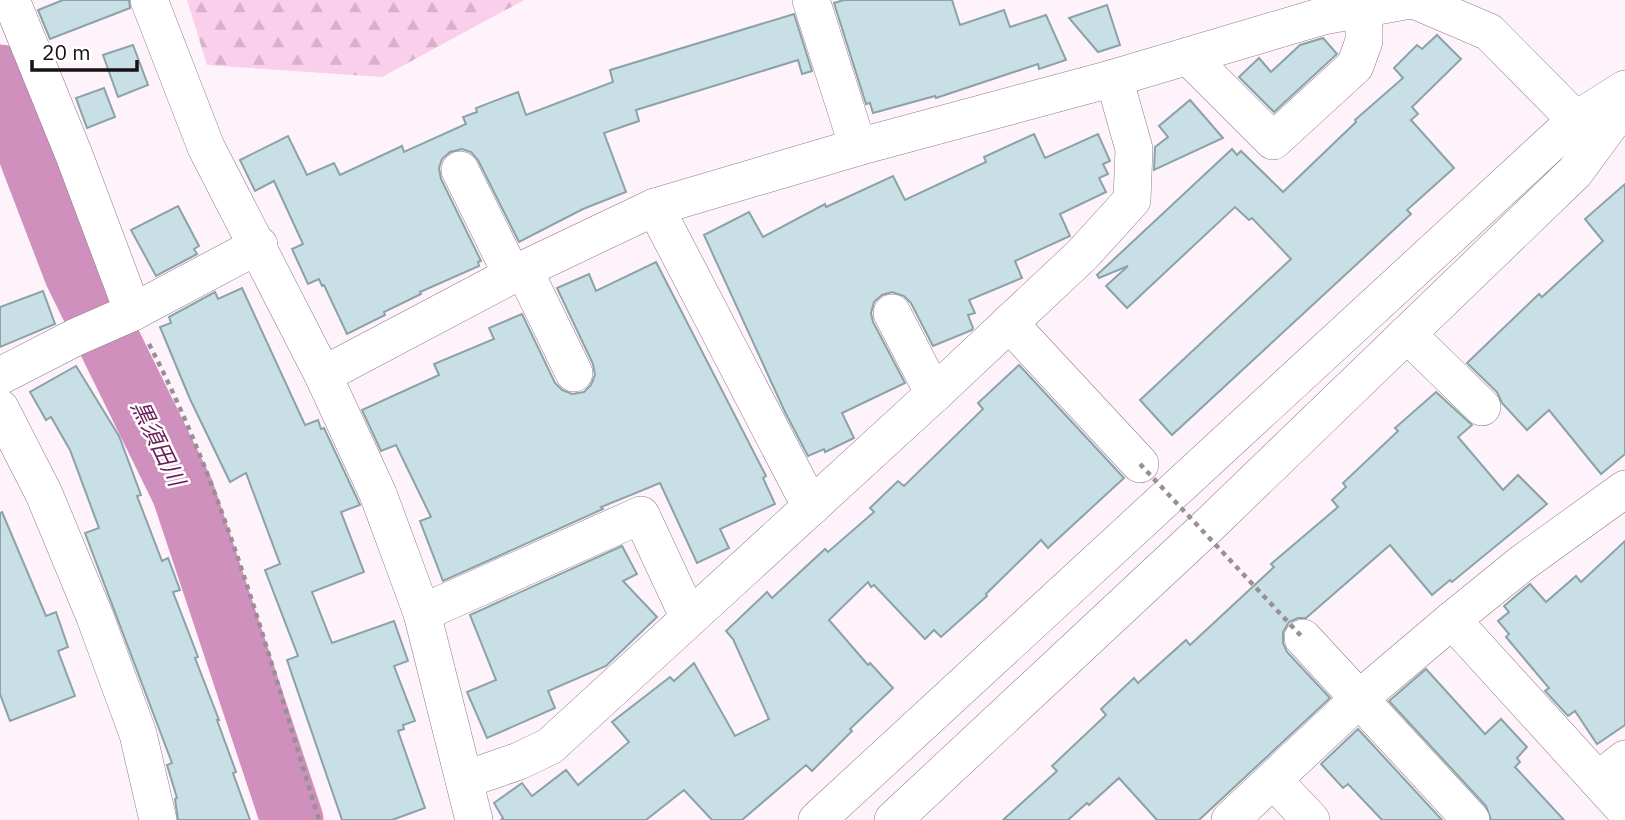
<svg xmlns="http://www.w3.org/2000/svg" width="1625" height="820" viewBox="0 0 1625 820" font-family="'IBM Plex Sans','Noto Sans JP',sans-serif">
<defs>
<pattern id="forest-firs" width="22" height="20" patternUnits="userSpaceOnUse" patternTransform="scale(1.75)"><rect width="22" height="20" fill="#f9cfec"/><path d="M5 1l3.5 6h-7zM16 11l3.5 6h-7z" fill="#d5b1ca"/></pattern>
</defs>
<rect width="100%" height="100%" fill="#fef3fa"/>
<path fill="url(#forest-firs)" d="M187 0H524L382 77 207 65Z"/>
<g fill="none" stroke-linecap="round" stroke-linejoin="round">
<path stroke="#d090be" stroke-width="63" d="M0 76 75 272 183 492 292 820"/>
</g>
<g fill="#c7dfe5" stroke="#8ba2a8" stroke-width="2">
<path d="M63 0H129L130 8 50 39 38 10Z"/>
<path d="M844 0H952L960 25 1004 10 1010 27 1046 15 1066 60 1039 69 1038 64 936 98 935 96 873 113 870 103 866 104 834 3Z"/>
<path d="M1107 5 1120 45 1098 52 1069 18Z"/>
<path d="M794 14 812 71 802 74 798 60 636 110 639 121 604 133 626 192 583 209 519 242 478 160 471 152 462 149 450 152 442 159 439 168 441 179 481 261 478 262 479 266 420 292 421 294 384 312 385 315 347 334 324 285 322 286 319 279 308 284 292 249 303 244 274 181 255 191 240 160 288 136 307 175 334 163 340 175 402 146 404 152 466 124 463 117 477 112 476 108 518 92 526 115 613 82 610 70Z"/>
<path d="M1437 35 1461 59 1412 107 1418 114 1411 120 1454 168 1407 210 1411 214 1172 435 1140 400 1291 259 1252 218 1249 220 1235 207 1127 308 1106 286 1128 266 1099 278 1097 275 1232 149 1237 155 1241 151 1283 192 1356 122 1355 120 1403 78 1394 68 1417 45 1422 49Z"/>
<path d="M1323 38 1337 54 1274 112 1239 77 1259 58 1271 72 1300 45Z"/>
<path d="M133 45 148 85 118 97 103 55Z"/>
<path d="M104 88 115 117 87 128 76 98Z"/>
<path d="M1190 100 1223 138 1154 170 1155 147 1168 137 1159 126Z"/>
<path d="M1034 134 1045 158 1098 134 1110 161 1103 164 1108 174 1099 178 1106 192 1060 214 1070 236 1015 261 1022 278 969 300 975 313 968 315 973 328 972 330 933 346 911 303 904 296 892 292 882 295 874 302 871 313 873 322 905 383 842 413 854 438 825 452 824 449 808 456 785 412 704 235 749 212 763 237 825 204 826 207 893 176 905 200 986 162 984 157Z"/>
<path d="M1625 184V454L1601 474 1549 410 1527 430 1502 403 1497 392 1467 363 1539 294 1542 297 1603 241 1585 219Z"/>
<path d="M178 206 199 246 194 249 197 254 156 276 131 230Z"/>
<path d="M656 262 766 476 763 478 775 504 720 529 729 548 697 563 660 483 601 507 603 509 443 581 420 521 431 517 396 445 381 451 362 410 439 375 434 364 494 339 489 328 522 314 555 383 562 390 572 394 584 392 591 385 595 375 593 364 557 288 589 274 596 291Z"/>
<path d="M242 288 305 425 318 420 321 429 324 428 360 505 341 512 364 572 312 592 332 643 394 621 408 661 394 666 415 721 403 725 404 729 398 731 425 808 392 820H342L287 660 298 656 265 570 280 564 246 473 230 482 190 399 160 327 171 323 169 317 215 292 218 299Z"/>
<path d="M43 291 55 324 0 347V307Z"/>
<path d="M1019 365 1124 478 1048 548 1041 540 986 594 987 596 941 637 934 630 925 639 874 585 871 587 868 582 829 620 868 665 870 663 893 688 850 729 852 731 812 771 806 765 742 820H712L684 790 646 820H501L503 818 494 803 522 783 532 796 566 770 578 785 629 742 612 722 670 677 674 681 694 663 735 736 769 719 733 639 726 631 767 592 772 598 825 549 828 552 874 512 870 508 898 481 904 486 983 409 978 403Z"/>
<path d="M76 366 119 436 141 495 137 496 162 561 168 558 180 590 173 592 198 657 195 658 219 720H217L236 772 233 773 250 820H178L175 799 177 798 167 765 172 763 85 533 99 528 70 450 51 417 46 420 30 392Z"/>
<path d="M1436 392 1472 425 1458 437 1503 490 1518 475 1547 504 1452 582 1450 580 1432 595 1390 545 1306 618H1298L1289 622 1283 632V643L1287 652 1330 698 1199 820H1157L1119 778 1089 805 1087 803 1068 820H1003L1057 771 1052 766 1106 715 1101 709 1134 678 1138 683 1186 640 1190 645 1274 567 1271 564 1338 507 1332 500 1346 487 1343 483 1398 431 1395 428Z"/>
<path d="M2 512 46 616 56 612 68 647 58 651 75 696 10 721 0 694V513Z"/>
<path d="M1625 541V725L1597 744 1575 711 1568 716 1545 691 1549 688 1506 637 1509 634 1498 621 1509 612 1504 606 1530 584 1546 602 1576 576 1581 582Z"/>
<path d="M622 546 637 574 623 581 657 617 606 666 548 691 555 708 487 738 467 692 496 680 470 615Z"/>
<path d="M1426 669 1485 734 1501 719 1527 747 1517 758 1520 762 1515 767 1564 820H1491L1486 806 1389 701Z"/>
<path d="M1358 729 1442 820H1382L1348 784 1343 788 1321 764Z"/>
</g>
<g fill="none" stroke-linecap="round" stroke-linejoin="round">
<defs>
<g id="minor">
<path d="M11 0 74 155 133 312"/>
<path d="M149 0 206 147 323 375 378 494 422 613 474 820"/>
<path d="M811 0 858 147"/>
<path d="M1414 0 1489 32 1576 120"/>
<path d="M1188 56 1273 141 1355 66 1364 41V9"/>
<path d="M460 170 512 275"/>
<path d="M655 207 811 507"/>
<path d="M524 270 574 373"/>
<path d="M892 313 934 394"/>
<path d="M1009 323 1140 464"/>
<path d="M1407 334 1482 407"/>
<path d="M323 375 512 275 655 207 858 147 1114 78 1323 16 1410 0"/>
<path d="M0 376 76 337 133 312 259 245"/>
<path d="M0 408 44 494 95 617 138 734 158 820"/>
<path d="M1625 489 1521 564 1452 620 1625 810"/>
<path d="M422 613 641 515 689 618"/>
<path d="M1303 638 1471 820"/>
<path d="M464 780 519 761 550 746 934 394 1082 255 1132 200 1134 149 1114 78"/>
<path d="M1273 780 1311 820"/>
<path d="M1598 780 1625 759"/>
<path d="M817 820 1576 120 1625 89"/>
<path d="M893 820 1208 526 1575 172 1625 104"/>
<path d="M1230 820 1360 698 1452 620"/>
</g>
</defs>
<use href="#minor" stroke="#8e7c88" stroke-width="38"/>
<path stroke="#998f95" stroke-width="4.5" stroke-dasharray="5 5" stroke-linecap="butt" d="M149 344C227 494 269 659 319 820"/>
<use href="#minor" stroke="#fff" stroke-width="37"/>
<path stroke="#998f95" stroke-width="4.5" stroke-dasharray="5 5" stroke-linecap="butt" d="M1140 464 1303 638"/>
</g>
<g text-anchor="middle" stroke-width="5" stroke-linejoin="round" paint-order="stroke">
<g font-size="23" font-style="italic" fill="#6a1f5a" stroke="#fff">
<text transform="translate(158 443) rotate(64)" y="8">黒須田川</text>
</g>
</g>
<path d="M32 60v10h105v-10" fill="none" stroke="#181116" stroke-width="3.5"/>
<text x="42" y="60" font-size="21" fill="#181116" stroke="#ffffff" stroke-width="5" paint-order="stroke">20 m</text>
</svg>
